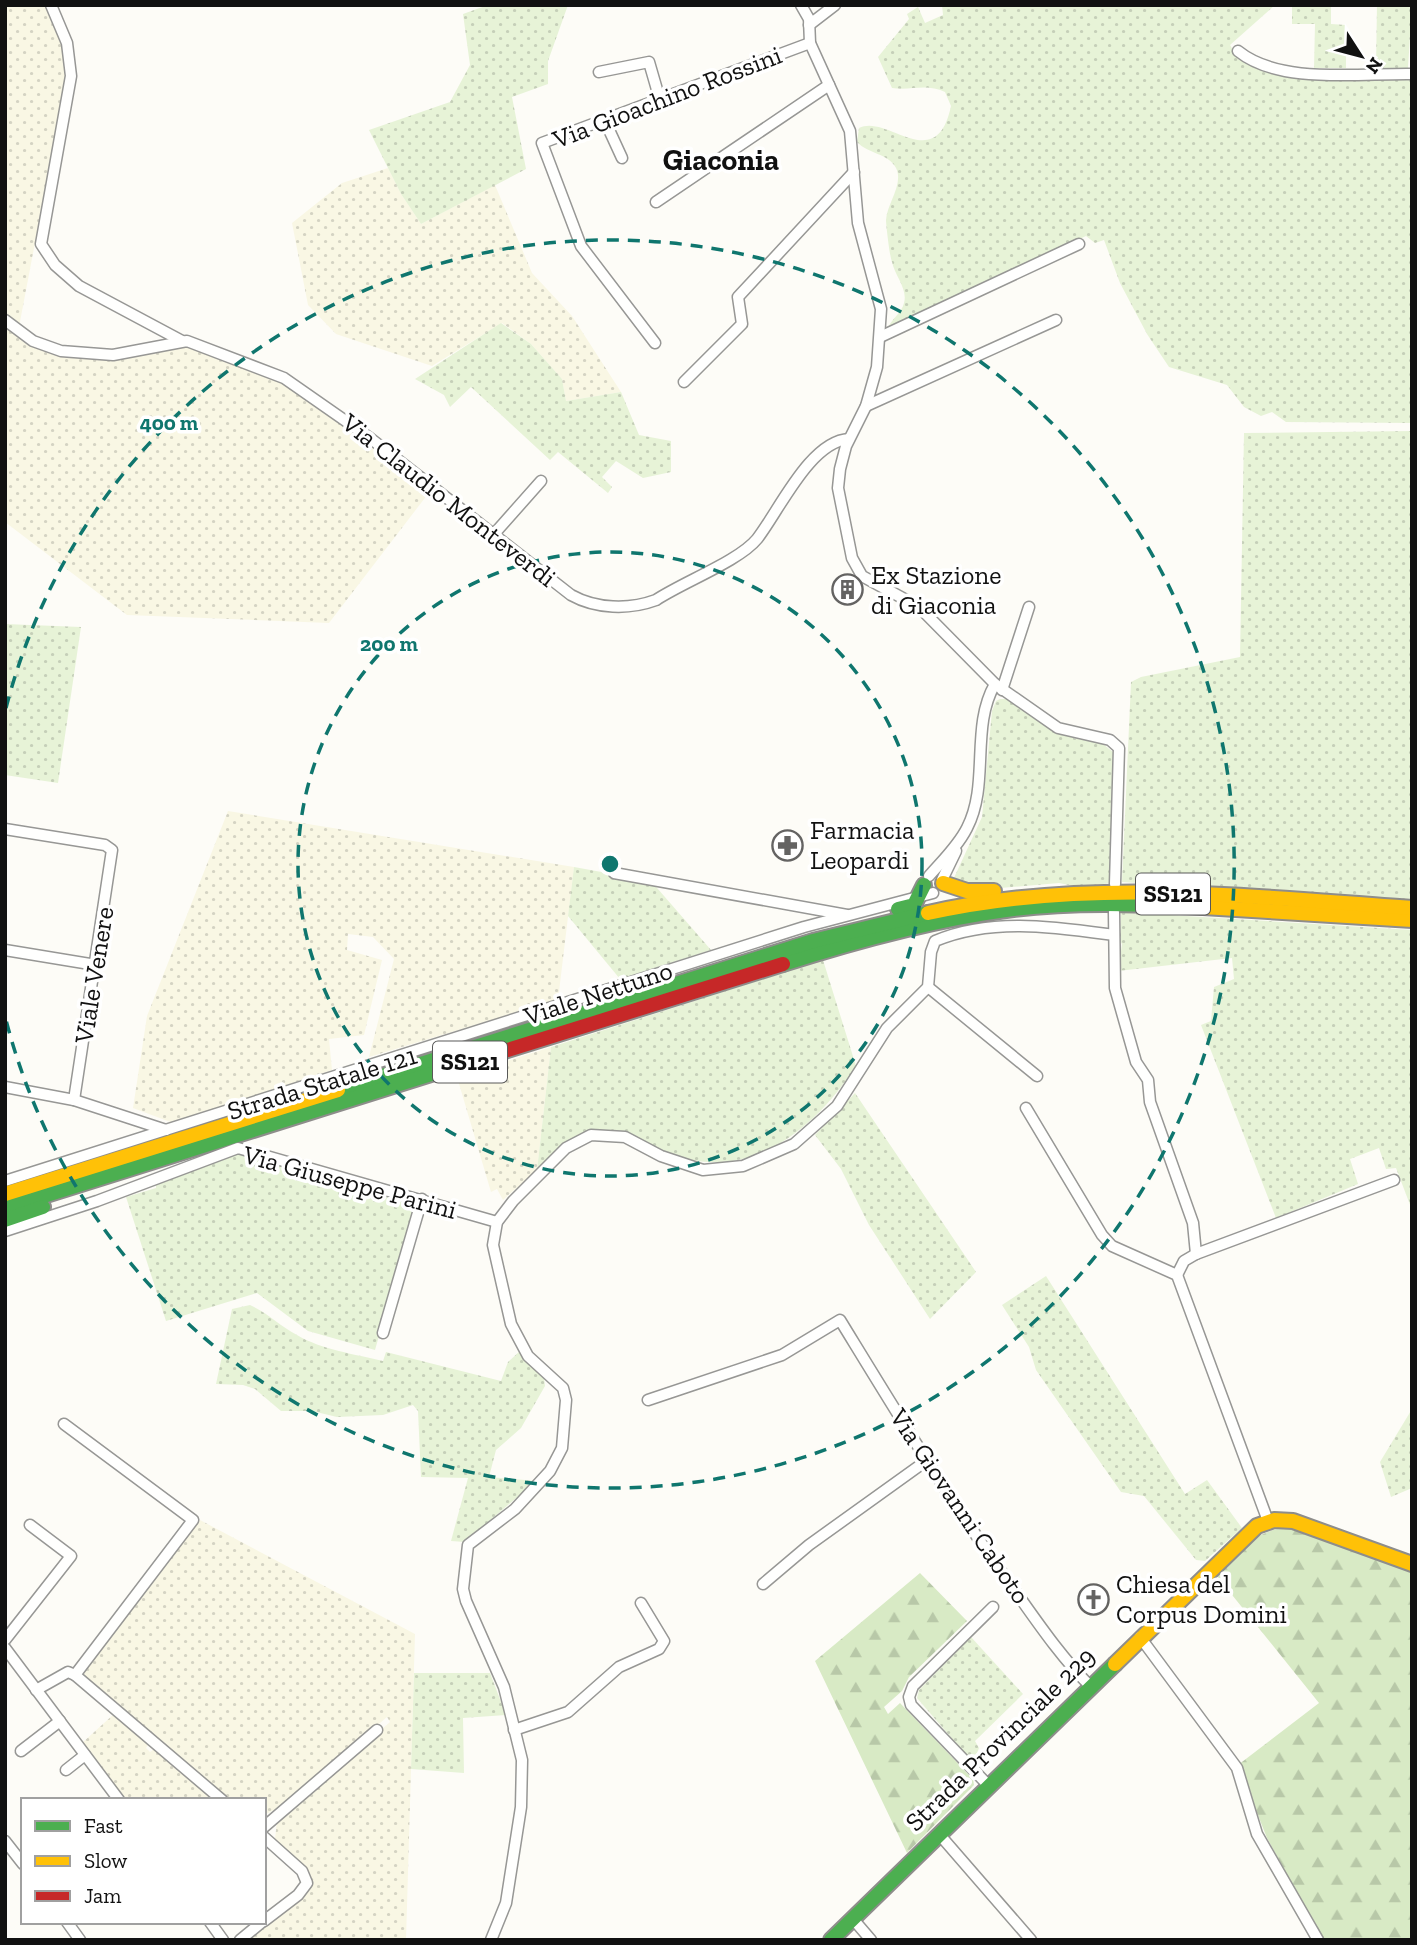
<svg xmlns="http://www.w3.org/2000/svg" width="1417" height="1945" viewBox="0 0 1417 1945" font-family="'Zilla Slab',serif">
<defs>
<pattern id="farmland-dots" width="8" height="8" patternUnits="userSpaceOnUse" patternTransform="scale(1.75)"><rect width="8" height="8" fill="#f9f7e4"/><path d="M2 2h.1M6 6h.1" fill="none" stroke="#d4d3c3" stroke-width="1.8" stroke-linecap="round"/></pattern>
<pattern id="grass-dots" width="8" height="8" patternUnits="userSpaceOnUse" patternTransform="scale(1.75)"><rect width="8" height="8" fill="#e7f3d7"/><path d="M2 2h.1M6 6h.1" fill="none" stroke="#c5cfb8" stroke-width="1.8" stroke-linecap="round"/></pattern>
<pattern id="forest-firs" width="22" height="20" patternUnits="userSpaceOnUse" patternTransform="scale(1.75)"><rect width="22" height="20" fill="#d8eac5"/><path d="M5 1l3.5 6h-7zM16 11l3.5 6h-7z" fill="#b8c8a8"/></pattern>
</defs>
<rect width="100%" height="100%" fill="#fdfcf7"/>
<g fill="url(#farmland-dots)">
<path d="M5 5H47L64 44 67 74 19 327 5 314Z"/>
<path d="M388 168 401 194 421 224 495 185 532 273 572 316 621 392 566 401 562 379 531 344 502 323 432 366 336 334 308 305 292 223 342 183Z"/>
<path d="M5 327 29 346 62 355 103 360 187 347 285 381 431 490 329 623 127 615 5 522Z"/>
<path d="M228 811 574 867 558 1000 369 1057 394 959 373 937 348 934 347 950 382 960 364 1035 329 1039 332 1070 173 1123 133 1108 147 1016Z"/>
<path d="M551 1047 537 1170 503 1200 497 1189 491 1192 457 1077Z"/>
<path d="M200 1520 415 1634 406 1940H245L310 1884 306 1870 275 1839 277 1821 390 1722 387 1717 283 1806 264 1815V1800H227L85 1678 83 1672 195 1523Z"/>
<path d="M114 1714 149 1743 146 1748 150 1752 156 1748 216 1800H124L82 1743Z"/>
</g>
<g fill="url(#grass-dots)">
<path d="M488 5H568L548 61V84L512 97 526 169 421 224 401 194 369 130 450 102 470 65 463 14Z"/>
<path d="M942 5H1275L1230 45C1253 92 1367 78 1412 79V423L1286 422 1272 412 1261 416 1244 407 1227 385 1169 367 1147 334 1120 283 1104 240 1095 243 1086 236 887 330C890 320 902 313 904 303 908 289 895 276 892 262 890 258 886 225 886 220 887 203 904 184 896 168 888 153 868 154 857 142L859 128C887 113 936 177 951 106L945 92C926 83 911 91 892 88L878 57 909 19 907 14 918 7 925 23 943 15Z"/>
<path d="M1292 5H1331V24L1346 25V68H1314L1315 24H1292Z"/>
<path d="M1377 5H1412L1408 68H1376Z"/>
<path d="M501 323 531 344 562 379 566 401 621 392 639 435 671 441V472L643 478 616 461 602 477 612 487 608 493 558 452 550 460 471 387 450 407 444 395 415 379Z"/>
<path d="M1412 431V901L1122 882 1131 682 1141 677 1240 657 1244 433Z"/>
<path d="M5 624 81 627 58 783 5 775Z"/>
<path d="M1000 699H1007L1049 728 1073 738 1103 744 1113 752 1111 883 1078 887 1059 883 988 889 953 880 982 817 992 711 996 701Z"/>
<path d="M574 867 651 881 711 950 620 979 568 916Z"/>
<path d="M1121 912 1412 930V1210L1396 1168 1386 1169 1379 1148 1350 1159 1358 1184 1276 1218 1201 1025 1211 1021 1214 987 1234 979 1232 958 1118 971 1122 944 1120 941Z"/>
<path d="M823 960 856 1066C812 1133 746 1185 664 1152 638 1142 618 1124 588 1132 567 1138 552 1155 537 1170L551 1047Z"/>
<path d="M855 1093 976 1272 930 1319 869 1225 841 1169 815 1135Z"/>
<path d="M236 1152 415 1201 416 1207 375 1350 308 1331 257 1293 166 1321 126 1197 156 1188V1183Z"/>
<path d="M1046 1276 1185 1494 1207 1480 1242 1528 1205 1561 1196 1560 1144 1496 1121 1492 1036 1370 1029 1347 1002 1305Z"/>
<path d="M250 1305C268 1313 280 1326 297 1335 322 1350 355 1354 383 1361L386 1352 501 1381 508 1362 520 1351 544 1378 545 1386 521 1428 496 1450 489 1477 536 1481 465 1542 451 1541 468 1478 421 1477 418 1411 413 1405 383 1415 337 1417 312 1411H281L255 1389 243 1385 216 1384 232 1309Z"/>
<path d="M1412 1409V1488L1391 1497 1380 1462Z"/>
<path d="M971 1637 1023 1694 975 1741 979 1748 973 1763 917 1698 919 1690Z"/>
<path d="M414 1673H490L506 1715 463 1718 464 1773 411 1769Z"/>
</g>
<g fill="url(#forest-firs)">
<path d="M1284 1528 1309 1532 1412 1573V1940H1323L1267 1838 1238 1765 1319 1703 1216 1575C1236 1555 1254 1531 1284 1528Z"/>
<path d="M920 1573 967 1621 909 1677 902 1691 884 1707 888 1714 900 1703 973 1779 974 1785 907 1853 815 1661Z"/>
</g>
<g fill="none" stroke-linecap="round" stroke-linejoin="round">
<defs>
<g id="street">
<path d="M51 5 67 43 71 76 41 244 55 265 79 286 182 341"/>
<path d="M801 5 809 19 810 43 850 131 858 223 881 309 877 367 866 406 846 446 840 469 838 488 852 558 862 576 919 607 995 684C970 727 990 784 967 828 958 846 942 861 929 876"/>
<path d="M809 25 835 5"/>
<path d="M1238 51C1280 85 1359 73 1412 74"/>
<path d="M599 72 649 62 660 100"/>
<path d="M605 121 622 158"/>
<path d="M656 202 829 85"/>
<path d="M5 320 33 341 61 351 113 355 187 341 284 378 370 438 571 595C596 609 629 610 656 600 683 582 739 561 757 539 779 511 810 441 849 439"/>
<path d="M880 337 1079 244"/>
<path d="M655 343 581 246 542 143 810 43"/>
<path d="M684 382 742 324 738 297 854 172"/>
<path d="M866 406 1056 320"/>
<path d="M494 534 541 481"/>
<path d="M995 684 1058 728 1110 740 1119 748 1115 884"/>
<path d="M1002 690 1029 607"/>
<path d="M5 829 105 845 112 850 74 1100"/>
<path d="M614 873 847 915"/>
<path d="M942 880 956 851"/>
<path d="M1114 912 1115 988 1136 1062 1148 1080 1150 1102 1193 1223 1196 1254"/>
<path d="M5 950 96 965"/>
<path d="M928 987 1037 1076"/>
<path d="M5 1087 74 1100 166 1130"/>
<path d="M1026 1108 1102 1235 1112 1246 1177 1275 1268 1521"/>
<path d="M5 1181 804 927 933 893"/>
<path d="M5 1231 97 1201 238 1148 497 1222"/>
<path d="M1177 1275 1184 1261 1196 1254 1394 1180"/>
<path d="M383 1333 422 1199"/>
<path d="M648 1400 782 1355 840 1320C894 1408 947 1496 1008 1581 1034 1617 1058 1654 1090 1686"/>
<path d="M64 1424 193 1520 75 1675"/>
<path d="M763 1584 809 1545 926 1461"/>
<path d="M1140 1637 1237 1768 1257 1834 1318 1940"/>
<path d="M5 1640 71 1556 30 1525"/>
<path d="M5 1648 119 1800"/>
<path d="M36 1690 68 1672 75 1675 222 1800"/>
<path d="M514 1730 568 1712 619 1667 659 1649 664 1641 641 1603"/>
<path d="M21 1751 60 1721"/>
<path d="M66 1770 85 1755"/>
<path d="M988 1785 911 1705 909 1697 913 1686 993 1607"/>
<path d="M264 1827 377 1730"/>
<path d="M939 1834 1031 1940"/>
<path d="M264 1837 302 1871 307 1883 298 1895 264 1921"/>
<path d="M5 1841 23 1864"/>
<path d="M853 1919 871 1940"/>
<path d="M67 1922 80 1940"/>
<path d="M210 1922 223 1940"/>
<path d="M240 1940 262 1922"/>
<path d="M491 1940 506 1903 521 1807 522 1760 504 1687 466 1601 463 1589 468 1545 515 1509 550 1471 562 1448 566 1400 563 1388 528 1356 511 1324 493 1245 497 1222 513 1201 566 1148 591 1135 625 1137 661 1156 703 1170 743 1166 794 1144 837 1106 887 1028 928 987 931 952 935 941C992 917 1055 927 1114 935"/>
</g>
<g id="fast">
<path d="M898 909 914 905 924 885"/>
<path d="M783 964C855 941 930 920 1006 910 1071 901 1138 904 1203 907"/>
<path d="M338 1090 813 941 928 913"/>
<path d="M5 1208 498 1053"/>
<path d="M5 1220 43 1207"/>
<path d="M831 1940 1115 1664"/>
</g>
<g id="slow">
<path d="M943 883 967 891H994"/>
<path d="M1203 907 1412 920"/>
<path d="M928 913C1089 877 1250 897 1412 908"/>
<path d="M5 1194 338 1090"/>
<path d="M1115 1664 1257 1526 1274 1520 1293 1521 1412 1564"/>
</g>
<path id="jam" d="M498 1053 783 964"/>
</defs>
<use href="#street" stroke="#979795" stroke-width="13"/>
<use href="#fast" stroke="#8e8d8b" stroke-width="18"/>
<use href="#slow" stroke="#8e8d8b" stroke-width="18"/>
<use href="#jam" stroke="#8e8d8b" stroke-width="18"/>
<use href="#street" stroke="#fffffe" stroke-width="10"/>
<use href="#fast" stroke="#4caf50" stroke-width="14"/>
<use href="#slow" stroke="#ffc107" stroke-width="14"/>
<use href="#jam" stroke="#c62828" stroke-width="14"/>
</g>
<g fill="none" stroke="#0f766e" stroke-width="3.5" stroke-dasharray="12 9">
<circle cx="610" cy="864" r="312"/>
<path d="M6 708A624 624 0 1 1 6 1020"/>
</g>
<defs>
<symbol id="building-ring" viewBox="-11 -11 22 22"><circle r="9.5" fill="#fff" stroke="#646362" stroke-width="1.5"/><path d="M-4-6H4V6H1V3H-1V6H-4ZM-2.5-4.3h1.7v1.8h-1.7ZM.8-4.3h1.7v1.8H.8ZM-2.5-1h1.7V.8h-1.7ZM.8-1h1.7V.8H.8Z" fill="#646362"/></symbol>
<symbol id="pharmacy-ring" viewBox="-11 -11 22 22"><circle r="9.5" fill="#fff" stroke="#646362" stroke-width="1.5"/><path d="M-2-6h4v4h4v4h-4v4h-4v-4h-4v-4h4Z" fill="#646362"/></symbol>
<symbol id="church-ring" viewBox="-11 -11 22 22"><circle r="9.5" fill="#fff" stroke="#646362" stroke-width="1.5"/><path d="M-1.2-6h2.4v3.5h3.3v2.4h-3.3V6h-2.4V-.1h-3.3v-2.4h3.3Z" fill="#646362"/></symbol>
</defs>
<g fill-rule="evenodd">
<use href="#building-ring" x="830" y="572" width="35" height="35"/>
<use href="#pharmacy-ring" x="770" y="828" width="35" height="35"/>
<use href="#church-ring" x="1076" y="1582" width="35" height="35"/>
</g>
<g text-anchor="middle" stroke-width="7" stroke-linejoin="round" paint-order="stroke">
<g fill="#fff" stroke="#585858" stroke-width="2">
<rect x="1136" y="873.5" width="74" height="41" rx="5"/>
<rect x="433" y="1041.5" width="74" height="41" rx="5"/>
</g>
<g font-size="24" font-weight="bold" fill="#111">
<text x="1173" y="902">SS121</text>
<text x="470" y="1070">SS121</text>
</g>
<g font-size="26" fill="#111" stroke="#fff">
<text transform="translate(667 97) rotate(-21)" y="9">Via Gioachino Rossini</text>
<text transform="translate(449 500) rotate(38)" y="9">Via Claudio Monteverdi</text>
<text transform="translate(94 975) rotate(-81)" y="9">Viale Venere</text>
<text transform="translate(598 993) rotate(-18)" y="9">Viale Nettuno</text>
<text transform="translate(322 1083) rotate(-17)" y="9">Strada Statale 121</text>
<text transform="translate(350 1182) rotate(15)" y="9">Via Giuseppe Parini</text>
<text transform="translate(960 1506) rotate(56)" y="9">Via Giovanni Caboto</text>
<text transform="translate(1000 1739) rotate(-44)" y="9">Strada Provinciale 229</text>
</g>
<g font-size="26" fill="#111" stroke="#fff" text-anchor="start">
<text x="871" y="584">Ex Stazione<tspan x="871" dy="30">di Giaconia</tspan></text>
<text x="810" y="839">Farmacia<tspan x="810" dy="30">Leopardi</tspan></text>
<text x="1116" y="1593">Chiesa del<tspan x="1116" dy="30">Corpus Domini</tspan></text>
</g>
<g font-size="30" font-weight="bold" fill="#111" stroke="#fff">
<text x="721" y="170">Giaconia</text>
</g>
</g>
<circle cx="610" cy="864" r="10" fill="#0f766e" stroke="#fff" stroke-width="3.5"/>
<g font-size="21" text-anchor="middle" font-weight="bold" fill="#0f766e" stroke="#fff" stroke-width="7" stroke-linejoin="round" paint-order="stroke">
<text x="169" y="430">400 m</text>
<text x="389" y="651">200 m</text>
</g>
<rect width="1417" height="1945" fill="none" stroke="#111111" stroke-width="14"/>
<rect x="21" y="1798" width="245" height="126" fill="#ffffff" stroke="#a0a0a0" stroke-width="2"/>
<rect x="35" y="1821" width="35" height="10" fill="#4caf50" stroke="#a0a0a0" stroke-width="2"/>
<text x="84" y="1833" font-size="21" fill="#111111">Fast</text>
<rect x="35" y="1856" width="35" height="10" fill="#ffc107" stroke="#a0a0a0" stroke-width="2"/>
<text x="84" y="1868" font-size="21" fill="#111111">Slow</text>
<rect x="35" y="1891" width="35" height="10" fill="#c62828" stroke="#a0a0a0" stroke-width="2"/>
<text x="84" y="1903" font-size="21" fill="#111111">Jam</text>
<g transform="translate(1361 56) rotate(126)" stroke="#ffffff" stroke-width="5" paint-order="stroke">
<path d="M0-5L12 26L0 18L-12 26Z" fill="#111111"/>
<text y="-10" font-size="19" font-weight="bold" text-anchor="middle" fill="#111111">N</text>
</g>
</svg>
